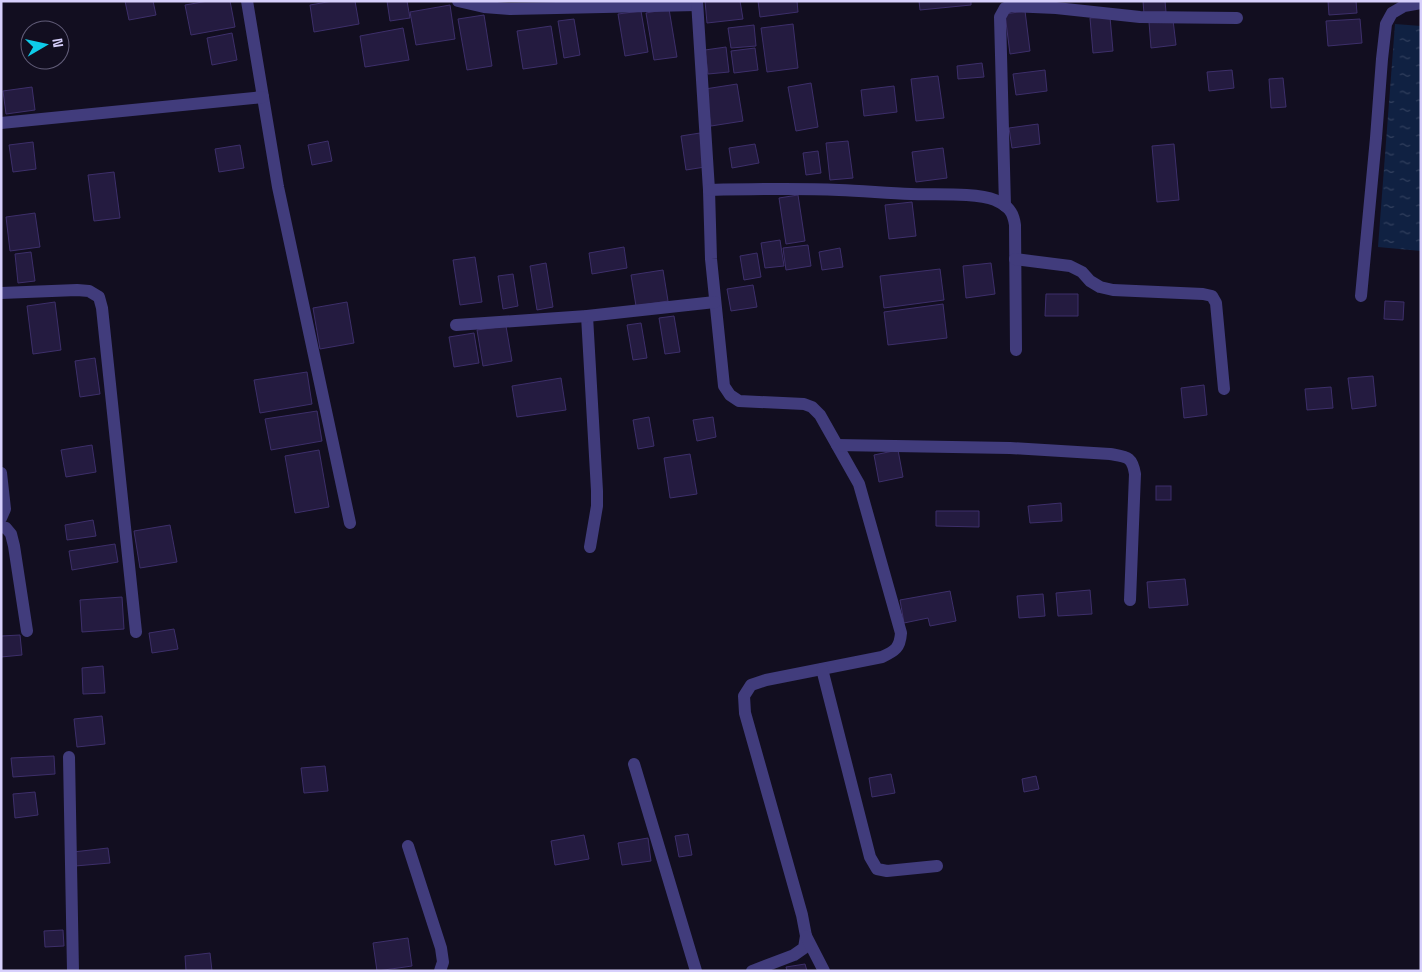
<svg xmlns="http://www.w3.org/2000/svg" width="1422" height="972" viewBox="0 0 1422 972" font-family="'Space Grotesk',sans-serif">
<defs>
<pattern id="water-ripples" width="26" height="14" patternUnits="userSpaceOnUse" patternTransform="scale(1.25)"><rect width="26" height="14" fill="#102142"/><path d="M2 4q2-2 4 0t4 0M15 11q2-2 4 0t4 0" fill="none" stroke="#32405e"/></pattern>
</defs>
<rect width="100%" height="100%" fill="#120e20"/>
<path fill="url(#water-ripples)" d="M1395 24 1421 26V251L1378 247Z"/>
<g fill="#241b40" stroke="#3d2f6a">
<path d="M125 1H153L156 15 129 20Z"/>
<path d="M208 1H230L235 27 191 35 185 5Z"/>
<path d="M333 1H355L359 24 314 32 310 5Z"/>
<path d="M387 1H407L410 18 390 21Z"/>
<path d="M705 1H740L743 19 707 23Z"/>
<path d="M758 1H797L798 12 760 17Z"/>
<path d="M919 1H971V5L920 10Z"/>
<path d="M1143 1H1165L1166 12 1144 14Z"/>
<path d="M1328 1H1356L1357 13 1329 15Z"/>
<path d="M450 5 455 39 416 45 410 12Z"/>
<path d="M669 9 677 57 654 60 646 13Z"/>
<path d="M641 11 648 52 625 56 618 14Z"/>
<path d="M1025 11 1030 51 1010 54 1005 14Z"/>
<path d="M484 15 492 66 467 70 458 19Z"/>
<path d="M1110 17 1113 51 1093 53 1090 18Z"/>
<path d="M574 19 580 55 564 58 558 21Z"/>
<path d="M1360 19 1362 43 1328 46 1326 21Z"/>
<path d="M1173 20 1176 45 1151 48 1149 22Z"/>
<path d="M793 24 798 68 767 72 761 28Z"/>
<path d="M754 25 756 46 731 48 728 28Z"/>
<path d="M551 26 557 64 523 69 517 31Z"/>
<path d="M403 28 409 60 365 67 360 36Z"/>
<path d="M232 33 237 60 212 65 207 38Z"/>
<path d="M726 47 729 72 708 74 705 50Z"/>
<path d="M755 48 758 70 734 73 731 51Z"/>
<path d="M982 63 984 77 958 79 957 66Z"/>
<path d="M1045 70 1047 91 1016 95 1013 74Z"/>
<path d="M1232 70 1234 88 1209 91 1207 72Z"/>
<path d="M938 76 944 118 916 121 911 79Z"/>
<path d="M1283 78 1286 107 1271 108 1269 79Z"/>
<path d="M811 83 818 127 796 131 788 87Z"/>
<path d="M737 84 743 121 711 126 705 89Z"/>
<path d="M894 86 897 112 864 116 861 90Z"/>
<path d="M32 87 35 110 6 114 3 91Z"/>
<path d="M1038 124 1040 144 1012 148 1009 128Z"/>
<path d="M700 133 705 167 686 170 681 136Z"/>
<path d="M328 141 332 161 312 165 308 145Z"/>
<path d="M848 141 853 178 830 180 826 143Z"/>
<path d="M33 142 36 169 13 172 9 145Z"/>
<path d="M755 144 759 163 732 168 729 148Z"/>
<path d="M1174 144 1179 200 1157 202 1152 146Z"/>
<path d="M240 145 244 168 219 172 215 149Z"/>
<path d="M943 148 947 178 916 182 912 152Z"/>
<path d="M818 151 821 173 806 175 803 153Z"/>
<path d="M114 172 120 218 94 221 88 175Z"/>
<path d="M798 195 805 241 786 244 779 198Z"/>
<path d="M912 202 916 236 889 239 885 205Z"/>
<path d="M35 213 40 247 10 251 6 217Z"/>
<path d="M780 240 784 266 765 268 761 243Z"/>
<path d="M808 245 811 266 786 270 783 248Z"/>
<path d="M624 247 627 268 592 274 589 253Z"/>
<path d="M840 248 843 267 822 270 819 252Z"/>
<path d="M31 252 35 281 18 283 15 254Z"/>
<path d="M757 253 761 277 744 280 740 256Z"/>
<path d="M475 257 482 302 460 305 453 260Z"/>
<path d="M546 263 553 307 537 310 530 266Z"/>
<path d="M991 263 995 294 966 298 963 266Z"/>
<path d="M940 269 944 300 884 308 880 276Z"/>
<path d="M663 270 668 301 636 306 631 275Z"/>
<path d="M513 274 518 306 503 309 498 276Z"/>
<path d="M753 285 757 307 731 311 727 289Z"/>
<path d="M1046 294H1078V316H1045Z"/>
<path d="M1385 301 1404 302 1403 320 1384 319Z"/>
<path d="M55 302 61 350 33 354 27 306Z"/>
<path d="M347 302 354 343 320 349 313 308Z"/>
<path d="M943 304 947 338 888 345 884 312Z"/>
<path d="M674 316 680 352 665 354 659 318Z"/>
<path d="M641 323 647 358 633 360 627 325Z"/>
<path d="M506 326 512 361 483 366 477 330Z"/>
<path d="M474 333 479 363 454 367 449 337Z"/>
<path d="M95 358 100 394 80 397 75 361Z"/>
<path d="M307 372 312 404 260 413 254 380Z"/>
<path d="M1373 376 1376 406 1352 409 1348 378Z"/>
<path d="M561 378 566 410 517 417 512 386Z"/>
<path d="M1204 385 1207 415 1184 418 1181 388Z"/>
<path d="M1331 387 1333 408 1307 410 1305 389Z"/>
<path d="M317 411 322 441 271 450 265 419Z"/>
<path d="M649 417 654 446 638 449 633 420Z"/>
<path d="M713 417 716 437 697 441 693 420Z"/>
<path d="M92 445 96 472 66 477 61 450Z"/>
<path d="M319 450 329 507 295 513 285 456Z"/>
<path d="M898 450 903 477 879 482 874 455Z"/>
<path d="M690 454 697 494 670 498 664 458Z"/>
<rect x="1156" y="486" width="15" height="14"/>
<path d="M1061 503 1062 521 1030 523 1028 506Z"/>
<path d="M936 511H979V527L936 526Z"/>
<path d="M93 520 96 536 67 540 65 525Z"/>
<path d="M170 525 177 562 140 568 134 531Z"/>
<path d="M115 544 118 562 72 570 69 551Z"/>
<path d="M1185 579 1188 605 1149 608 1147 582Z"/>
<path d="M1090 590 1092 614 1058 616 1056 593Z"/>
<path d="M950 591 956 621 930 626 928 618 904 623 900 600Z"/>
<path d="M1043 594 1045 616 1019 618 1017 596Z"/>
<path d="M122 597 124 629 82 632 80 600Z"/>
<path d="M174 629 178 649 152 653 149 633Z"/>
<path d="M20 635 22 655 1 657V636Z"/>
<path d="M103 666 105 693 83 694 82 668Z"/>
<path d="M102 716 105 744 77 747 74 719Z"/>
<path d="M54 756 55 774 13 777 11 758Z"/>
<path d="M325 766 328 791 304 793 301 768Z"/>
<path d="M891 774 895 793 872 797 869 778Z"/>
<path d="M1036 776 1039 789 1024 792 1022 779Z"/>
<path d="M35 792 38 815 15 818 13 794Z"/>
<path d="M688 834 692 855 679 857 675 836Z"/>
<path d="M584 835 589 859 555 865 551 841Z"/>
<path d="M648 838 651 861 622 865 618 843Z"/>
<path d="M108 848 110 863 75 866 73 852Z"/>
<path d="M63 930 64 946 45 947 44 931Z"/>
<path d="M408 938 412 966 377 971 373 943Z"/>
<path d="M210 953 212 971H186L185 956Z"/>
<path d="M805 964 807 971H787L786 967Z"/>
</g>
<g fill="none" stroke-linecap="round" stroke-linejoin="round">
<g stroke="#413c7c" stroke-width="12">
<path d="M247 1 278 187 350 523"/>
<path d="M458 1 484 7 510 9 697 5"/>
<path d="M697 1 709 190 711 259 724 386 730 395 739 401 804 404 812 407 820 415 859 484 901 633C900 648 895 651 882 657L766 680 751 685 744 696 745 713 802 915 806 936 804 948 794 955 752 971"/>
<path d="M1 123 263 97"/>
<path d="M709 190C752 189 795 188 839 190 863 191 887 193 911 194 933 195 976 192 995 200 1008 206 1013 211 1015 225L1016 350"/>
<path d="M1005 206 1000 17 1005 8 1012 6 1056 8 1140 17 1237 18"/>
<path d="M1015 259 1070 266 1082 272 1090 281 1100 287 1113 290 1203 294 1212 296 1216 303 1224 389"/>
<path d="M1 293 77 290 89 291 99 297 102 308 136 632"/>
<path d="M1361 296 1376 138 1382 59 1386 24 1392 13 1404 6 1421 3"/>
<path d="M587 316 597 491V506L590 547"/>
<path d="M456 325 587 316 715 302"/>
<path d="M837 445 1010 448 1110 454C1127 457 1132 456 1135 474L1130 600"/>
<path d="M1 473 5 509 1 518"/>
<path d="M1 527 6 528 11 534 14 546 27 631"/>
<path d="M822 669 870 857 877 869 887 871 937 866"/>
<path d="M69 757 73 971"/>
<path d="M634 764 696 971"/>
<path d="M408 846 441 948 443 962 440 971"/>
<path d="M806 936 824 971"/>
</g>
</g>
<rect width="1422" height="972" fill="none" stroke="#d7d0fc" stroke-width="5"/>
<g transform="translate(45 45) rotate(81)"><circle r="24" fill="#120e20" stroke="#615c78"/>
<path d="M0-4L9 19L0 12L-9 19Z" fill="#0eccea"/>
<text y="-8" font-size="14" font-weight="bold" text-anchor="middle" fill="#d7d0fc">N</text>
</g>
</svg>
